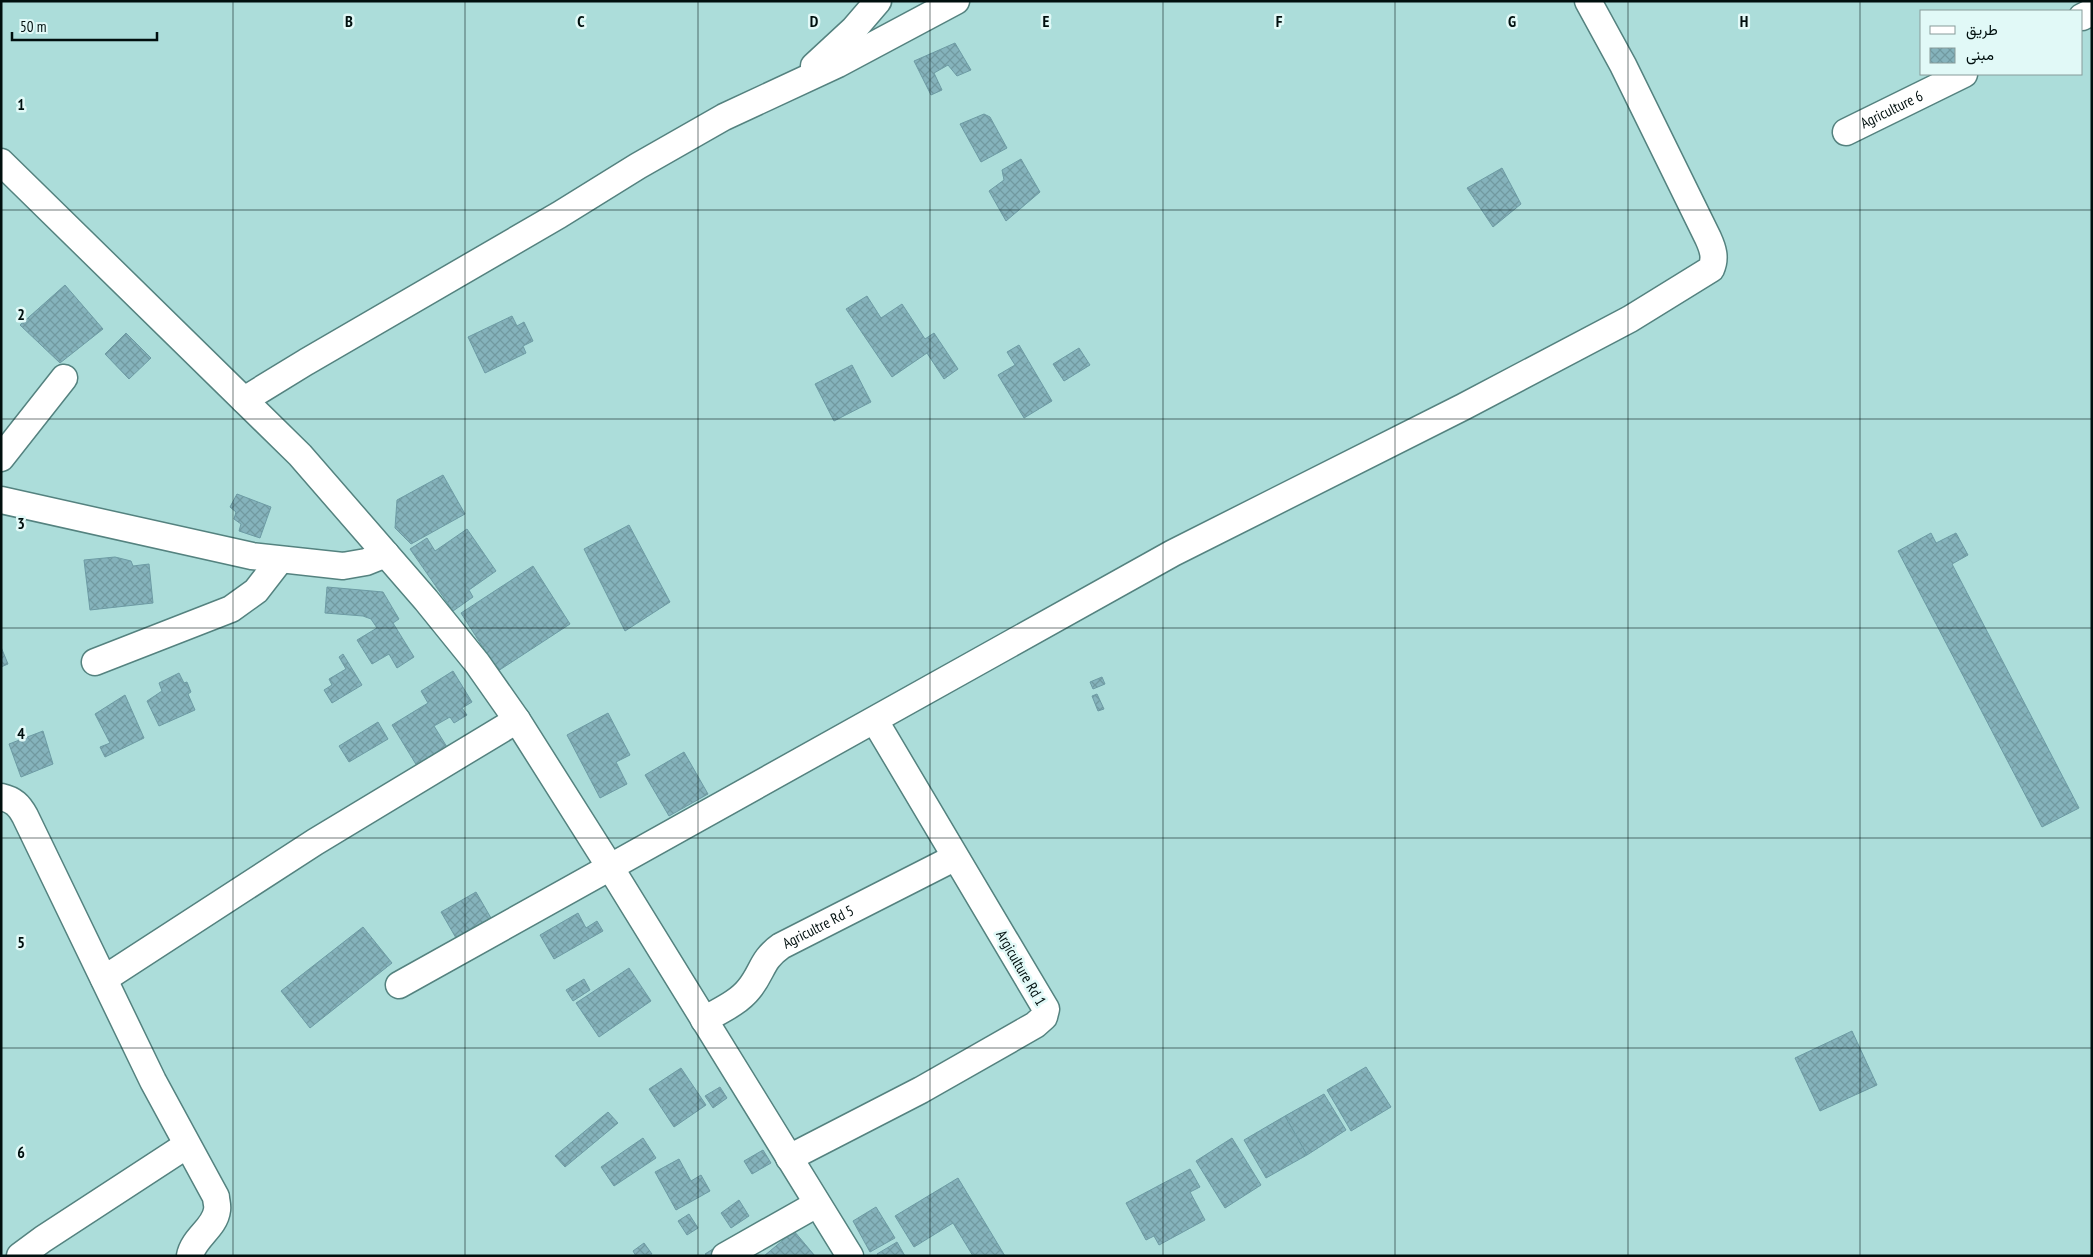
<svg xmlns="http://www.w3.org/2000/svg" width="2093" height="1257" viewBox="0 0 2093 1257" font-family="'PT Sans Narrow',Vazirmatn,sans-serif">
<defs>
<pattern id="building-cross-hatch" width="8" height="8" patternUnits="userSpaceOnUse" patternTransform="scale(1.25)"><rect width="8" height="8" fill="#85b3bc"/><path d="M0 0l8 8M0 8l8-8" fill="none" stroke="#7199a0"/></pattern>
</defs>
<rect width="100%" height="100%" fill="#acddda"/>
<g fill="url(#building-cross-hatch)" stroke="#6d9ba4">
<path d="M955 43 971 70 957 76 948 65 934 73 942 90 931 95 914 61Z"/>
<path d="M984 114 990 117 1007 148 981 162 960 124Z"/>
<path d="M1021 159 1040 192 1006 221 989 191 1004 180 1002 170Z"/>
<path d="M1502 168 1521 204 1493 227 1467 188Z"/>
<path d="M65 285 103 329 60 363 20 325Z"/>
<path d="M867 296 881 318 902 304 925 339 934 333 958 369 944 379 927 353 892 377 846 309Z"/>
<path d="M512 316 517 326 524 322 533 341 523 346 526 353 485 373 468 337Z"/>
<path d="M126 333 151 358 129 379 105 354Z"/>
<path d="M1019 345 1052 401 1024 418 998 375 1015 365 1007 352Z"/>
<path d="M1079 348 1090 365 1064 381 1053 364Z"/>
<path d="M852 365 871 402 834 421 815 384Z"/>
<path d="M443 475 465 514 411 544 395 528 397 500Z"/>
<path d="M237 494 271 507 260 538 239 531 241 524 234 519 236 512 230 507Z"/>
<path d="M629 525 670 602 625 631 584 549Z"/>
<path d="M467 529 496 571 469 590 473 597 453 611 410 549 427 538 435 551Z"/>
<path d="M1931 533 1936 543 1956 533 1968 555 1952 564 2079 808 2042 827 1898 551Z"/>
<path d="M115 557 131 561 133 566 149 564 153 603 90 610 84 560Z"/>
<path d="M533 566 570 624 498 671 461 613Z"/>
<path d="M327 587 383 592 399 619 393 623 414 657 397 668 389 654 372 664 357 640 377 628 371 619 363 616 325 613Z"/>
<path d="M1 647 8 664 1 667Z"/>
<path d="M343 654 362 685 332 703 324 690 332 685 329 679 346 669 339 657Z"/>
<path d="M453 671 472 702 462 708 467 715 454 723 450 717 434 726 447 747 417 766 392 725 428 703 421 691Z"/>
<path d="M179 673 184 683 187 682 191 692 188 694 195 710 159 726 147 701 162 691 159 683Z"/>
<path d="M1102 677 1105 684 1093 689 1090 682Z"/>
<path d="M1097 694 1104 709 1098 711 1092 696Z"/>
<path d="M125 695 144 738 105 757 100 747 110 743 95 714Z"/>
<path d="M608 713 630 755 616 762 627 784 600 798 567 735Z"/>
<path d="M378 722 388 739 349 762 339 746Z"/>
<path d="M43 731 53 764 21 777 9 744Z"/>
<path d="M684 752 708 794 669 816 645 775Z"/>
<path d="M476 892 491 918 456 938 441 912Z"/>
<path d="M578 913 586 928 597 921 603 931 554 959 540 935Z"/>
<path d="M363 927 392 963 310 1028 281 991Z"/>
<path d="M629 968 651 1001 599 1037 576 1003Z"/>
<path d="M584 979 590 990 573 1001 566 990Z"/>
<path d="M1852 1031 1877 1085 1820 1111 1795 1058Z"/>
<path d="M1366 1067 1391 1107 1351 1131 1327 1090Z"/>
<path d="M681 1068 706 1105 674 1127 649 1089Z"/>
<path d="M720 1087 727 1098 713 1108 705 1096Z"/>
<path d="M1324 1094 1346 1130 1307 1155 1285 1116Z"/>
<path d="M608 1112 618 1123 565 1167 555 1156Z"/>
<path d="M1285 1116 1307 1155 1266 1178 1244 1140Z"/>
<path d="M643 1138 656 1158 614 1186 601 1167Z"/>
<path d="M1232 1138 1261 1185 1225 1208 1196 1161Z"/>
<path d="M763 1150 771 1163 752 1174 744 1161Z"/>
<path d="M679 1159 691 1181 701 1175 710 1191 676 1210 655 1172Z"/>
<path d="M1190 1169 1200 1187 1190 1192 1205 1220 1159 1245 1154 1236 1146 1240 1126 1203Z"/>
<path d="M958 1178 1005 1256H973L953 1223 914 1247 895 1216Z"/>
<path d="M739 1200 749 1216 731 1228 721 1213Z"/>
<path d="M876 1207 895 1238 870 1252 853 1221Z"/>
<path d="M689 1214 698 1228 687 1235 678 1221Z"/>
<path d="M794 1231 815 1256H764Z"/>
<path d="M897 1242 905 1256H878L877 1254Z"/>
<path d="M644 1243 652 1254 636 1256 633 1251Z"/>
<path d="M716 1247 721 1256H707L705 1254Z"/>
</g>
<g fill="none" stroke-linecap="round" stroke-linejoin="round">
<defs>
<g id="minor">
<path d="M2082 17 2092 12"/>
<path d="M814 66 854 29 878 1"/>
<path id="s1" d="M1846 132 1964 74"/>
<path d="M1 162 300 455 426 600 477 663 517 720 610 867 850 1256"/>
<path d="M244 400 306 362 559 215 638 166 724 117 838 64 956 1"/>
<path d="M1 458 64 378"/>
<path d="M1 500 252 556 343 566 366 562 386 554"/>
<path d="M95 662 231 609 256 591 280 560"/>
<path d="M1 797C14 800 19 805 25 816L153 1081 216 1197C216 1201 218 1206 217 1210 215 1228 193 1238 190 1256"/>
<path d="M104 979 315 842 517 720"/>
<path d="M399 985 1173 553 1463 407 1630 319 1711 269C1716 258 1713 249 1708 238L1623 65 1588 1"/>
<path id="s2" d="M704 1020C719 1011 738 1003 749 989 763 972 761 960 781 946L954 858"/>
<path d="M789 1158 921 1090 1035 1025 1044 1017 1046 1009 875 721"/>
<path d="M20 1256 43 1239 187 1145"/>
<path d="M725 1256 817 1204"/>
</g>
</defs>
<use href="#minor" stroke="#54827f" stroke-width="29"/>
<use href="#minor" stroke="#fff" stroke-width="26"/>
</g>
<path fill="none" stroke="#000f0e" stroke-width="1" stroke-opacity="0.55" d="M233 1V1256M465 1V1256M698 1V1256M930 1V1256M1163 1V1256M1395 1V1256M1628 1V1256M1860 1V1256M1 210H2092M1 419H2092M1 628H2092M1 838H2092M1 1048H2092"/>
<g text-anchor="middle" stroke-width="5" stroke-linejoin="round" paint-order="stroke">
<g font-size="15" fill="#000f0e" stroke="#e1f9f7">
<text dy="5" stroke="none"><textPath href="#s1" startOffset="51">Agriculture 6</textPath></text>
<text dy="5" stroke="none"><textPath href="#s2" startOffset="151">Agricultre Rd 5</textPath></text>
<text transform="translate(1021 968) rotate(60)" y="5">Argiculture Rd 1</text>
</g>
</g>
<g font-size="16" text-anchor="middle" font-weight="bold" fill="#000f0e" stroke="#e1f9f7" stroke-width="5" stroke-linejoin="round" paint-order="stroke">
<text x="349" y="27">B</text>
<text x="581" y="27">C</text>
<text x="814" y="27">D</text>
<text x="1046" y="27">E</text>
<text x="1279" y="27">F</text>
<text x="1512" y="27">G</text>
<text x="1744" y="27">H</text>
<text x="21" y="110">1</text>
<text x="21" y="320">2</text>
<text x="21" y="529">3</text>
<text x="21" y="739">4</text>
<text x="21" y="948">5</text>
<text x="21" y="1158">6</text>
</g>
<rect width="2093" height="1257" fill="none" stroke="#000f0e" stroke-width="5"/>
<rect x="1920" y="10" width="162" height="65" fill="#e1f9f7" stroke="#879b9a"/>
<rect x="1930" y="26" width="25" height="8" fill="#ffffff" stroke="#879b9a"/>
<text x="1966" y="35" font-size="15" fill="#000f0e">طريق</text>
<rect x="1930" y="48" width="25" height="15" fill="url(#building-cross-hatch)" stroke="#879b9a"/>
<text x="1966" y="60" font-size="15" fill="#000f0e">مبنى</text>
<path d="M12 32v8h145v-8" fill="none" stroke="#000f0e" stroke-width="2.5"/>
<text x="20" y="32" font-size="15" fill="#000f0e" stroke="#e1f9f7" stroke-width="4" paint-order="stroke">50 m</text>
</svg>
